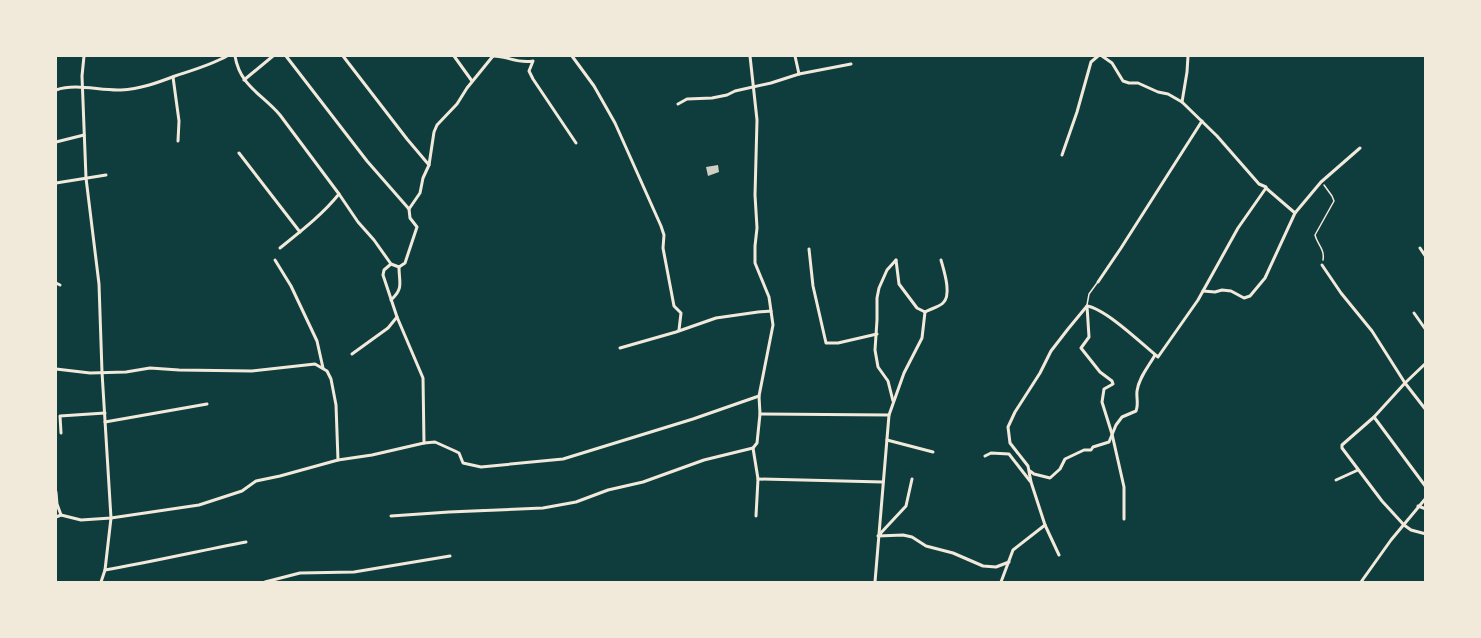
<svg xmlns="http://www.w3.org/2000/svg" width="1481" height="638" viewBox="0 0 1481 638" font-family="Raleway,sans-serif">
<rect width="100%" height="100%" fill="#0f3d3e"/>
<path fill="#cfcfc3" d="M718 165 719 172 708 176 706 167Z"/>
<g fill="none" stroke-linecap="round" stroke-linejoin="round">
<path stroke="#f1e9da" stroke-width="1.5" d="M1323 260C1325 249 1317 244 1315 235L1334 201 1332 196 1324 185"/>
<path stroke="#f1e9da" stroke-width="1.5" d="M1087 305 1089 294 1097 283"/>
<g stroke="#f1e9da" stroke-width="3">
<path d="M84 56 82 76 86 178 99 284 102 372 111 518 105 570 101 582"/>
<path d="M235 56C240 86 262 94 280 115L339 194 358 222 374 240 391 264 399 267 405 263 417 227 410 218 409 209 420 193 423 178 429 165 434 132 437 125 457 104 467 88 493 56"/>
<path d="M286 56 367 161 409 209"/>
<path d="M343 56 407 139 429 165"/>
<path d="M454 56 472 81"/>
<path d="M493 56C508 56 517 64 533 61L529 71 533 79 576 143"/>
<path d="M572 56 594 86 615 123 661 226 664 235 663 248 674 306 681 313 679 330"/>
<path d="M750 56 757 120 755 195 757 228 755 246V263L769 297 771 311"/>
<path d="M795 56 799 74"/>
<path d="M1102 56 1112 63 1123 81 1129 83H1138L1158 92 1168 94 1182 102 1217 136 1259 184 1266 187"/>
<path d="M173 77 179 121 178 141"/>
<path d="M244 80 273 56"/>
<path d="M56 90C76 83 100 91 121 90 140 89 157 83 175 76 193 70 211 65 227 56"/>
<path d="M1182 102 1187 72 1188 56"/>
<path d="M678 104 687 99 712 98 727 95 735 91 771 83 799 74 851 64"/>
<path d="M56 142 84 135"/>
<path d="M239 153 300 232"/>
<path d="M1062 155 1077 112 1091 62 1098 56"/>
<path d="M56 183 106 175"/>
<path d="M280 248C301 231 322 215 339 194"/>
<path d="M1420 248 1426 257"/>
<path d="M809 249 813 286 826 343H838L877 334"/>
<path d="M275 260 291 286 317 341 323 368"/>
<path d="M896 260 899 284 917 308 925 312"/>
<path d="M1322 265 1341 293 1372 331 1405 383 1374 417 1426 487"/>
<path d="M1098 282 1121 248 1202 121"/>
<path d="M56 283 60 285"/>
<path d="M1203 291 1215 292 1222 290 1231 291 1244 298 1250 296 1265 278 1295 213 1321 182 1360 148"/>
<path d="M391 300C404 288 399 283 399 267"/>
<path d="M1087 306 1089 337 1081 348 1100 372 1112 381 1113 384 1104 389 1102 402 1112 434 1124 487V519"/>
<path d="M925 312C930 309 939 307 943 303 952 295 944 271 941 260"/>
<path d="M1414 313 1426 330"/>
<path d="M352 354 388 328 397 317"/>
<path d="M1426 363 1405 383 1426 410"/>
<path d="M56 369 90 373 126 372 150 368 179 370 252 371 315 364 327 371 331 379 336 405 338 460"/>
<path d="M893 401 888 381 878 367 875 350 877 320V298L879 288 887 270 896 260"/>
<path d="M760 414 889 415"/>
<path d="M1374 417 1342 445V448L1382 501 1404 525 1411 530 1426 534"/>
<path d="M105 422 207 404"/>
<path d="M61 433 60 416 105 413"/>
<path d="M887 440 933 452"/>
<path d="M424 443 435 442 455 451 459 453 463 463 481 467 563 459 693 419 759 396"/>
<path d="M753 448 758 479 756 516"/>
<path d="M985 456 991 453 1009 454 1030 481"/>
<path d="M1030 471 1034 474 1050 478 1060 469 1065 459 1084 450H1091L1093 447 1109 442 1116 425 1122 417 1136 411C1139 403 1136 398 1137 391 1139 377 1149 366 1155 355"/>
<path d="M758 479 883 482"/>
<path d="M912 479 906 506 878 536 903 535 912 537 926 546 953 553 983 566 996 567 1009 562"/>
<path d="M1336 480 1358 470"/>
<path d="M56 492 57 504 61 515"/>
<path d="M1418 506 1426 509"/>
<path d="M391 516 449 512 543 508 576 502 608 490 643 482 704 460 753 448 757 443 760 414 759 396 773 325 771 311 758 312 716 318 676 332 620 348"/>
<path d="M56 517 61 515 81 520 111 518 199 505 242 491 256 481 280 476 338 460 372 455 424 443 423 378 397 317 383 275 384 270 391 264"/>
<path d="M1059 555 1045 525 1031 482 1028 466 1010 443 1008 427 1015 412 1040 373 1051 351 1068 329 1087 306C1106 309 1142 344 1158 357L1198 300 1238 228 1266 188 1295 213"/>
<path d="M105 570C152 562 198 551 246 542"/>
<path d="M265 582 300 573 354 572 450 556"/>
<path d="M875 582 889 415 904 373 922 338 925 312"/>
<path d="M1001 582 1013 550 1045 525"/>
<path d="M1361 582 1391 540 1426 498"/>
</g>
</g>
<rect width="1481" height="638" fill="none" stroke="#f1e9da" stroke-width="114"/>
</svg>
